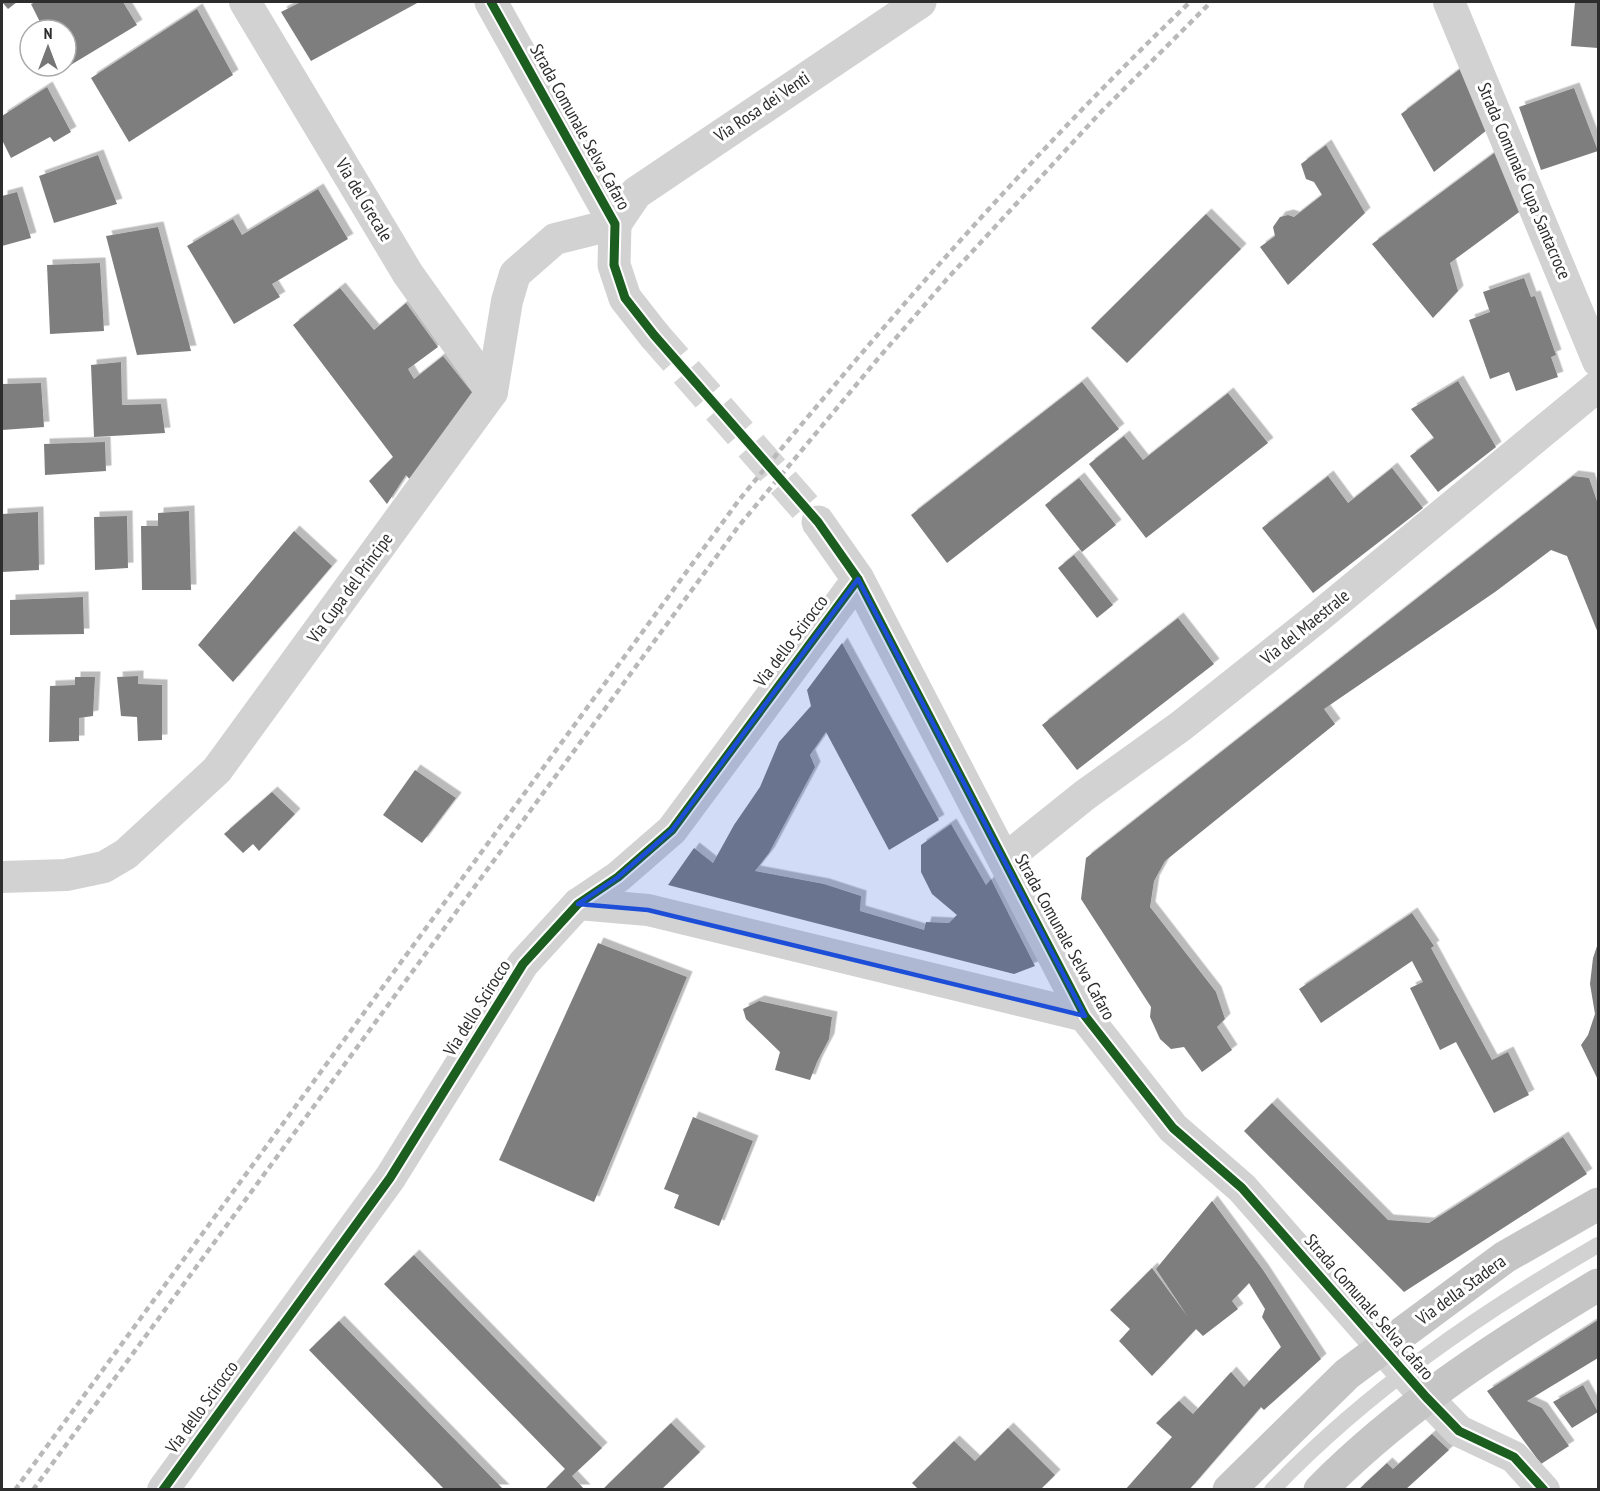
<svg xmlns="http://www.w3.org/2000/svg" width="1600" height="1491" viewBox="0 0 1600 1491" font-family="'PT Sans Narrow',sans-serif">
<defs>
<filter id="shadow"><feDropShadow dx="5.5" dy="-5.5" stdDeviation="0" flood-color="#0004"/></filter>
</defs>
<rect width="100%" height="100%" fill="#fff"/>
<g fill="#7e7e7e" filter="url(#shadow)">
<path d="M2 2H17L8 9Z"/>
<path d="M36 2H123L137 25 64 69 62 66H66V30H44L31 4Z"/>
<path d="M301 2H419L311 61 281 12Z"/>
<path d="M1575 2H1598V48L1571 46Z"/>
<path d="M197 9 233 75 129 142 91 78Z"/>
<path d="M1460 69 1487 130 1434 172 1401 114Z"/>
<path d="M47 87 71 132 54 142 50 137 11 158 2 140V116Z"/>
<path d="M1574 88 1598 151 1541 170 1519 107Z"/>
<path d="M1326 145 1365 213 1288 285 1260 247 1275 236 1273 227 1280 217 1288 215 1294 217 1322 195 1314 182 1306 179 1301 164Z"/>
<path d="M1497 151 1526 207 1450 263 1458 291 1433 318 1372 244Z"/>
<path d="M98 155 117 204 54 223 39 176Z"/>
<path d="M318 189 348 239 272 284 280 297 234 324 187 246 233 219 242 235Z"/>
<path d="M17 192 31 238 2 246V196Z"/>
<path d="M1206 214 1241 249 1127 363 1091 328Z"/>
<path d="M158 227 191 351 137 355 106 236Z"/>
<path d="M100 263 104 331 50 334 47 265Z"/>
<path d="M1524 278 1531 297 1535 296 1556 355 1551 357 1558 377 1516 391 1509 372 1490 379 1469 320 1490 312 1483 292Z"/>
<path d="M340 288 374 330 406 303 438 347 408 369 414 379 443 356 475 396 412 482 406 475 387 504 369 481 393 457 293 325Z"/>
<path d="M121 362 122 405 161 404 165 433 94 437 91 365Z"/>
<path d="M1458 381 1496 447 1438 492 1410 456 1434 438 1411 409Z"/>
<path d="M1082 382 1119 429 947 563 911 515Z"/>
<path d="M41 383 44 427 2 430V384Z"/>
<path d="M1228 393 1268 443 1146 538 1089 464 1124 436 1143 460Z"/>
<path d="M105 442 106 471 45 475 44 444Z"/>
<path d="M1392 468 1423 508 1313 593 1262 528 1328 476 1348 503Z"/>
<path d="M1573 476 1589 478 1598 504V633L1567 556 1551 550 1495 592 1324 709 1335 724 1165 861 1154 881 1150 907 1216 992 1225 1019 1217 1027 1232 1050 1202 1072 1184 1047 1171 1049 1160 1039 1150 1017 1151 1007 1081 899 1086 858Z"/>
<path d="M1079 478 1116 525 1082 552 1045 505Z"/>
<path d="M189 511 191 590H142L141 526H158V513Z"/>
<path d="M38 512 39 570 2 572V514Z"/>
<path d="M127 516 128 568 95 570 94 517Z"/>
<path d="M294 531 332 566 233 682 198 645Z"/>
<path d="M1074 555 1113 605 1097 618 1058 568Z"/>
<path d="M83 597 84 634 10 635V600Z"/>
<path d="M1178 618 1214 664 1077 770 1042 725Z"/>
<path d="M842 643 939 820 889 850 826 732 810 755 815 767 769 853 755 871 824 884 861 896 860 911 924 930 926 922 949 923 957 915 932 894 921 872V845L951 824 986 885 991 879 1035 966 1014 974 668 885 694 848 713 863 734 825 760 787 779 742 811 706 807 690Z"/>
<path d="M138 676V684L162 685V740L138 741 137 717 121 716 117 677Z"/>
<path d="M75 677H95L93 716 79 718V741L49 742 50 686 75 685Z"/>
<path d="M415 770 456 798 422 843 383 815Z"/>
<path d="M272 792 295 814 259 851 253 844 243 853 224 834Z"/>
<path d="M1412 913 1434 946 1431 948 1492 1060 1508 1052 1529 1095 1494 1113 1456 1042 1440 1050 1410 988 1423 982 1412 961 1321 1023 1299 989Z"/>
<path d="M598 943 687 977 594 1202 499 1160Z"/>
<path d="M1598 943V1080L1581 1045 1588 1035 1595 1014 1590 984 1593 958Z"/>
<path d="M759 1001 832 1017 829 1039 817 1062 810 1080 775 1070 780 1052 746 1019 743 1009Z"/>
<path d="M1272 1103 1388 1220 1429 1223 1563 1137 1587 1174 1404 1292 1244 1131Z"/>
<path d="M693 1117 753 1141 719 1226 674 1208 679 1195 664 1189Z"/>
<path d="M1212 1201 1263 1270 1321 1359 1264 1410 1261 1407 1189 1490H1125L1172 1437 1156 1423 1179 1401 1193 1414 1231 1372 1244 1387 1281 1347 1262 1317 1265 1309 1249 1283 1232 1301 1238 1309 1203 1336 1196 1329 1152 1376 1119 1341 1130 1329 1110 1310 1152 1268 1188 1317 1156 1269Z"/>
<path d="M414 1255 602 1448 572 1476 585 1490H544L565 1469 384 1284Z"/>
<path d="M1598 1320V1358L1527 1401 1542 1408 1569 1446 1541 1464 1487 1391Z"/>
<path d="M339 1321 504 1490H445L309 1350Z"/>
<path d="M1583 1385 1598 1412 1572 1428 1553 1402Z"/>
<path d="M671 1423 700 1452 661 1490H602Z"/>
<path d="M1008 1428 1055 1475 1040 1490H919L912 1483 954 1441 975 1461Z"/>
<path d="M1432 1434 1449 1450 1405 1490H1358L1387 1463 1393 1469Z"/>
</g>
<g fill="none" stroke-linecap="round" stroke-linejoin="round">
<path stroke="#d5d5d5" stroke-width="33" stroke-dasharray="33 16" stroke-linecap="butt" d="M654 335 818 522"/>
<path stroke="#d2d2d2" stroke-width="16" d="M1272 1490C1367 1391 1480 1313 1598 1245"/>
<g stroke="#d2d2d2" stroke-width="32">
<path d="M245 2 408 274 492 392"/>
<path d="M1449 2 1598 361"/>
<path d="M1004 860 1085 795 1181 726 1318 617 1598 386"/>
<path d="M2 877 66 875 104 867 126 854 217 770 492 392 507 301 515 274 555 239 615 224"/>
<path d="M578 904 648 910 1085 1016"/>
<path d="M1426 1397 1459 1431 1514 1457 1544 1490"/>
<path d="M163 1490 390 1178 523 964 578 904 618 877 672 830 858 579"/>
</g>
<g stroke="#d2d2d2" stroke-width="33">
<path d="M491 2 615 224 614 265 625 298 654 335"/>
<path d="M615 224 636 193 920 2"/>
<path d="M818 522 858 579 1085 1016 1173 1128 1242 1188 1426 1397"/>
</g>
<g stroke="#c5c5c5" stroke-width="33">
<path d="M1229 1490 1347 1374 1505 1257 1598 1204"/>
<path d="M1320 1490C1402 1407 1500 1344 1598 1285"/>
</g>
<g stroke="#b9b9b9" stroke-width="4.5" stroke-dasharray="6 4.5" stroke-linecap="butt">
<path d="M15 1490 739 500C881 327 1028 157 1190 2"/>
<path d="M33 1490 738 527 876 361 947 279 1099 114 1211 2"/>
</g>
<defs>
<g id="cycleway">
<path d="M491 2 615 224 614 265 625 298 654 335 818 522 858 579 1085 1016 1173 1128 1242 1188 1426 1397 1459 1431 1514 1457 1544 1490"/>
<path d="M163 1490 390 1178 523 964 578 904 618 877 672 830 858 579"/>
</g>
</defs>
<use href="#cycleway" stroke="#fff" stroke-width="13"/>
<use href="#cycleway" stroke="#1b5e20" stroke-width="9"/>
</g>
<path fill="#1d4ed8" fill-opacity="0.2" stroke="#1d4ed8" stroke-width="4.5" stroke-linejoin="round" d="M858 579 1085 1016 648 910 578 904 618 877 672 830Z"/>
<g text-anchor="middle" stroke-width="6" stroke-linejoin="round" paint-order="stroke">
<g font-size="18" fill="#2d2d2d" stroke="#fff">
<text transform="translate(762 107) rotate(-34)" y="6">Via Rosa dei Venti</text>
<text transform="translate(580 127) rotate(61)" y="6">Strada Comunale Selva Cafaro</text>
<text transform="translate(1524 181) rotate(67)" y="6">Strada Comunale Cupa Santacroce</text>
<text transform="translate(364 200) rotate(59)" y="6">Via del Grecale</text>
<text transform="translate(350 588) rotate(-54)" y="6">Via Cupa del Principe</text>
<text transform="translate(1305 627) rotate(-39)" y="6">Via del Maestrale</text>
<text transform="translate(791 641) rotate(-53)" y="6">Via dello Scirocco</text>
<text transform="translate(1065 937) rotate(61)" y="6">Strada Comunale Selva Cafaro</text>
<text transform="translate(477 1008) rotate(-58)" y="6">Via dello Scirocco</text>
<text transform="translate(1461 1290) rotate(-36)" y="6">Via della Stadera</text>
<text transform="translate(1369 1307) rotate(49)" y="6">Strada Comunale Selva Cafaro</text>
<text transform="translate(202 1407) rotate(-54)" y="6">Via dello Scirocco</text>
</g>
</g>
<rect width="1600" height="1491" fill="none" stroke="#2d2d2d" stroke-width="6"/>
<g transform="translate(48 48)"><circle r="28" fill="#ffffff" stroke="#ababab" stroke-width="1.5"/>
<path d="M0-4.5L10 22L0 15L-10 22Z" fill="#767676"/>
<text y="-9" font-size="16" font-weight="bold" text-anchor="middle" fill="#2d2d2d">N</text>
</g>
</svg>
